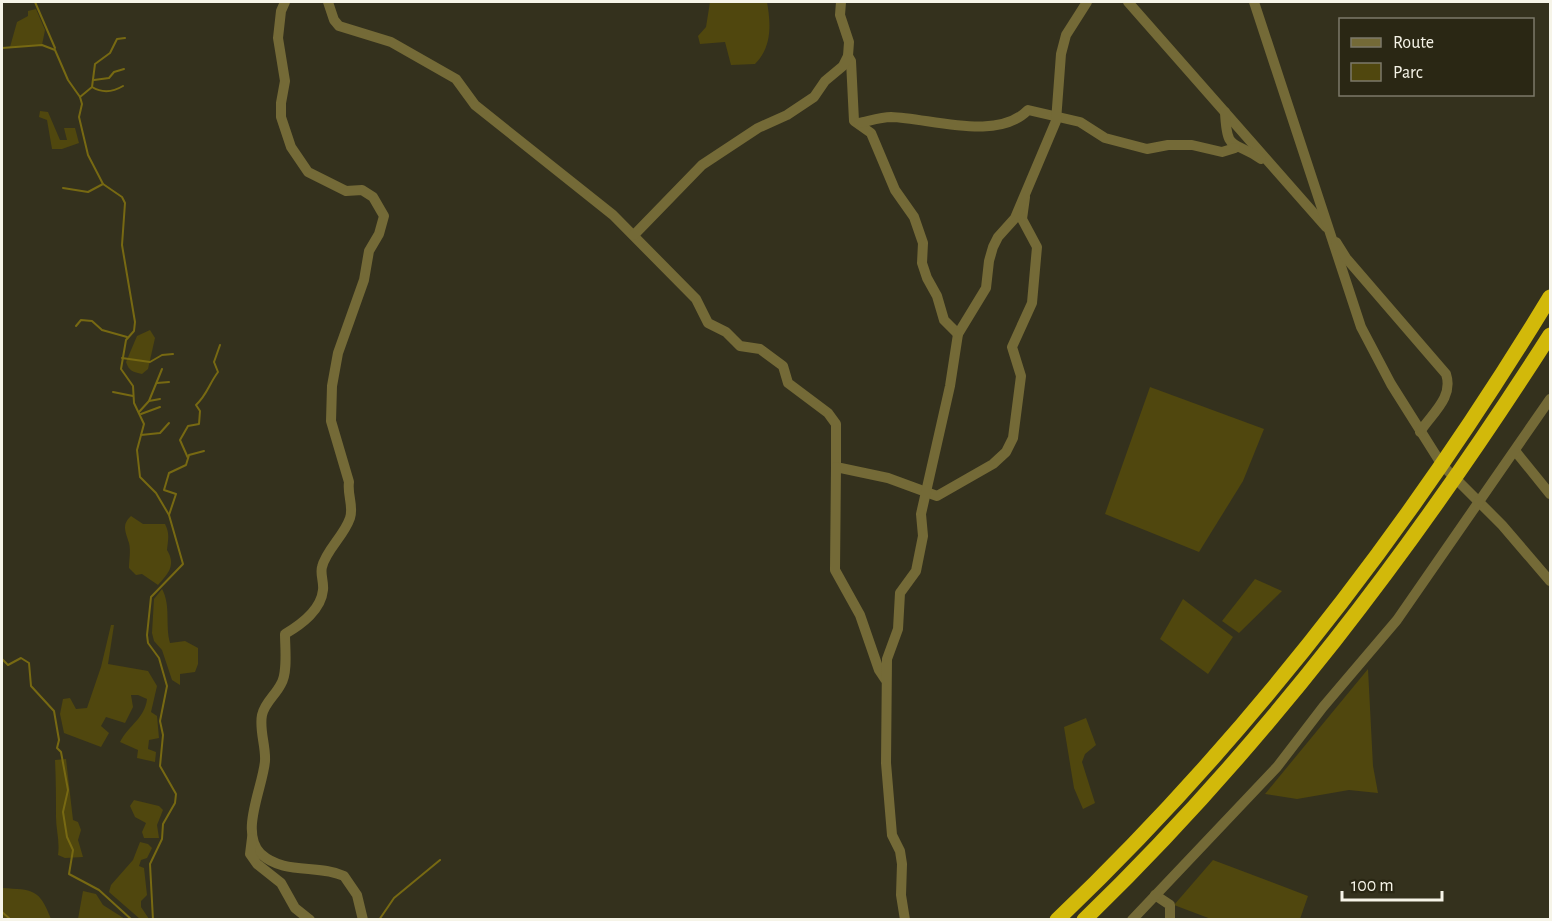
<svg xmlns="http://www.w3.org/2000/svg" width="1552" height="921" viewBox="0 0 1552 921" font-family="'Alegreya Sans',sans-serif">
<rect width="100%" height="100%" fill="#34311d"/>
<g fill="#50470e">
<path d="M710 2H767C771 24 772 47 755 64L731 65 725 42 700 44 698 36 706 27Z"/>
<path d="M36 9 45 30 42 45 10 47 17 22 28 16V11Z"/>
<path d="M40 111 48 112 60 140H67L64 128H75L79 143 62 149H52L47 120 39 117Z"/>
<path d="M150 330 155 338 148 369 142 374C133 372 129 371 126 362L137 336Z"/>
<path d="M1150 387 1264 429 1243 481 1199 552 1105 514Z"/>
<path d="M131 516 143 524H165C170 534 168 539 167 550 176 565 169 573 158 585L142 574 136 575 129 568C129 560 131 551 129 543 126 532 121 525 131 516Z"/>
<path d="M1255 579 1282 591 1239 633 1222 621Z"/>
<path d="M162 589C171 605 165 625 170 643L185 641 198 648V664L195 672 180 674V685L172 680 162 650 154 641 152 633 154 599Z"/>
<path d="M1183 599 1233 637 1208 674 1160 639Z"/>
<path d="M111 625H114L108 664 148 671 157 686 151 712 157 716 159 738 149 740 148 749 156 752 155 762 137 758 138 750 120 742C129 725 145 718 147 699L138 695H131L133 707 125 723 106 717 101 726 109 733 101 747 64 733 60 714 63 699 70 698 76 709 87 708 101 667Z"/>
<path d="M1368 669 1373 766 1378 793 1349 790 1297 799 1265 794Z"/>
<path d="M1086 718 1096 745 1085 754 1082 762 1095 803 1083 809 1074 788 1064 727Z"/>
<path d="M66 759 73 820 78 822 81 830 78 840 83 857 65 858 58 855C60 841 56 830 56 817 56 797 56 780 55 760Z"/>
<path d="M134 800 159 806 163 810 157 825 159 838H144L142 832 146 823 135 817 130 806Z"/>
<path d="M140 842 148 844 152 848 147 858 141 860 139 866 144 868 147 895 141 901V907L149 919H140L109 892 111 885 133 860Z"/>
<path d="M1213 860 1308 896 1300 919H1211L1174 905Z"/>
<path d="M2 888C33 890 39 888 51 919H2Z"/>
<path d="M83 891 96 894 103 905 125 919H78Z"/>
</g>
<g fill="none" stroke-linecap="round" stroke-linejoin="round">
<g stroke="#776912" stroke-width="2">
<path d="M35 2 55 48"/>
<path d="M2 48 42 45 55 50 68 80 80 97 82 104 79 117 88 155 103 184 122 197 125 203 122 245 135 322 134 331 126 340 121 369 133 386 134 403 144 424 137 450 140 477 156 493 169 515 183 564 151 597 147 635 148 643 159 658 167 686 160 721 163 735 160 766 176 794 175 803 163 824 162 839 150 864 153 920"/>
<path d="M94 80 109 78 114 72 124 69"/>
<path d="M92 87C102 93 113 92 123 86"/>
<path d="M80 97 92 87 95 64 110 53 117 39 125 38"/>
<path d="M63 188 88 192 103 184"/>
<path d="M76 326 81 320 92 321 102 330 127 337"/>
<path d="M122 358 150 362 162 355 173 354"/>
<path d="M157 383 169 382"/>
<path d="M113 392 133 396"/>
<path d="M149 401 160 399"/>
<path d="M139 412 149 401 162 369"/>
<path d="M141 414 160 407"/>
<path d="M141 435 160 433 169 423"/>
<path d="M188 458 180 440 188 426 199 424 200 411 196 405C207 395 209 384 218 372L214 362 220 345"/>
<path d="M169 515 176 494 164 490 169 473 186 465 189 455 204 451"/>
<path d="M2 659 8 665 21 658 29 663 31 686 54 711 59 740 57 748 61 752 68 790 63 812 67 837 73 850 69 874 99 890 132 920"/>
<path d="M2 912 11 920"/>
<path d="M379 920 394 898 440 860"/>
</g>
<g stroke="#746a37" stroke-width="10">
<path d="M285 2 281 11 278 38 285 81 281 103V117L291 147 308 172 346 191 362 190 373 197 384 216 379 234 369 251 364 280 338 353 332 386 331 421 349 482C347 495 354 506 350 518 344 536 326 550 322 567 320 574 324 582 323 590 321 610 302 624 285 634 285 648 288 673 281 684 275 696 265 702 262 715 259 730 266 746 265 761 263 787 239 833 261 854 284 875 318 864 344 876L357 895 363 920"/>
<path d="M328 2 334 20 339 26 391 42 456 79 475 105 613 215 696 299 708 323 726 332 740 346 760 349 783 366 788 383 828 413 836 424V467L888 478 937 496 993 464 1006 452 1013 438 1021 376 1012 347 1032 303 1037 247 1022 219 1025 197"/>
<path d="M1128 2 1326 227"/>
<path d="M1254 2 1361 327 1391 384 1442 465 1502 525 1550 581"/>
<path d="M848 56 851 61 854 121 871 133 895 190 914 217 923 243 922 263 927 278 937 296 944 320 958 334"/>
<path d="M1225 112C1227 154 1233 139 1261 159"/>
<path d="M859 123C869 121 881 117 891 117 930 118 997 142 1028 110L1080 122 1105 138 1147 149 1168 145H1192L1222 152 1235 148"/>
<path d="M634 235 702 165 758 128 787 115 814 97 825 81 843 66 848 56 849 42 840 15 841 2"/>
<path d="M1336 242 1346 258 1446 374C1454 398 1431 414 1420 432"/>
<path d="M1516 452 1550 494"/>
<path d="M836 467 835 570 860 615 879 670 885 679"/>
<path d="M252 838 250 854 257 864 281 883 295 908 310 920"/>
<path d="M1155 895 1170 905V920"/>
<path d="M905 920 901 895 902 864 900 851 892 835 886 763 887 659 898 629 900 593 916 571 923 536 921 514 950 386 958 334 986 288 989 261 993 247 998 237 1015 218 1056 121 1061 54 1066 35 1087 2"/>
<path d="M1132 920 1277 767 1323 707 1397 620 1550 399"/>
</g>
<g stroke="#d2b90a" stroke-width="15">
<path d="M1057 920C1250 736 1412 524 1550 297"/>
<path d="M1084 920C1265 745 1415 546 1550 335"/>
</g>
</g>
<rect width="1552" height="921" fill="none" stroke="#f6f4e8" stroke-width="6"/>
<rect x="1339" y="18" width="195" height="78" fill="#2a2714" stroke="#7c7969" stroke-width="1.5"/>
<rect x="1351" y="38" width="30" height="9" fill="#746a37" stroke="#7c7969" stroke-width="1.5"/>
<text x="1393" y="48" font-size="18" fill="#f6f4e8">Route</text>
<rect x="1351" y="63" width="30" height="18" fill="#50470e" stroke="#7c7969" stroke-width="1.5"/>
<text x="1393" y="78" font-size="18" fill="#f6f4e8">Parc</text>
<path d="M1342 891v9h100v-9" fill="none" stroke="#f6f4e8" stroke-width="3"/>
<text x="1351" y="891" font-size="18" fill="#f6f4e8" stroke="#2a2714" stroke-width="4.5" paint-order="stroke">100 m</text>
</svg>
